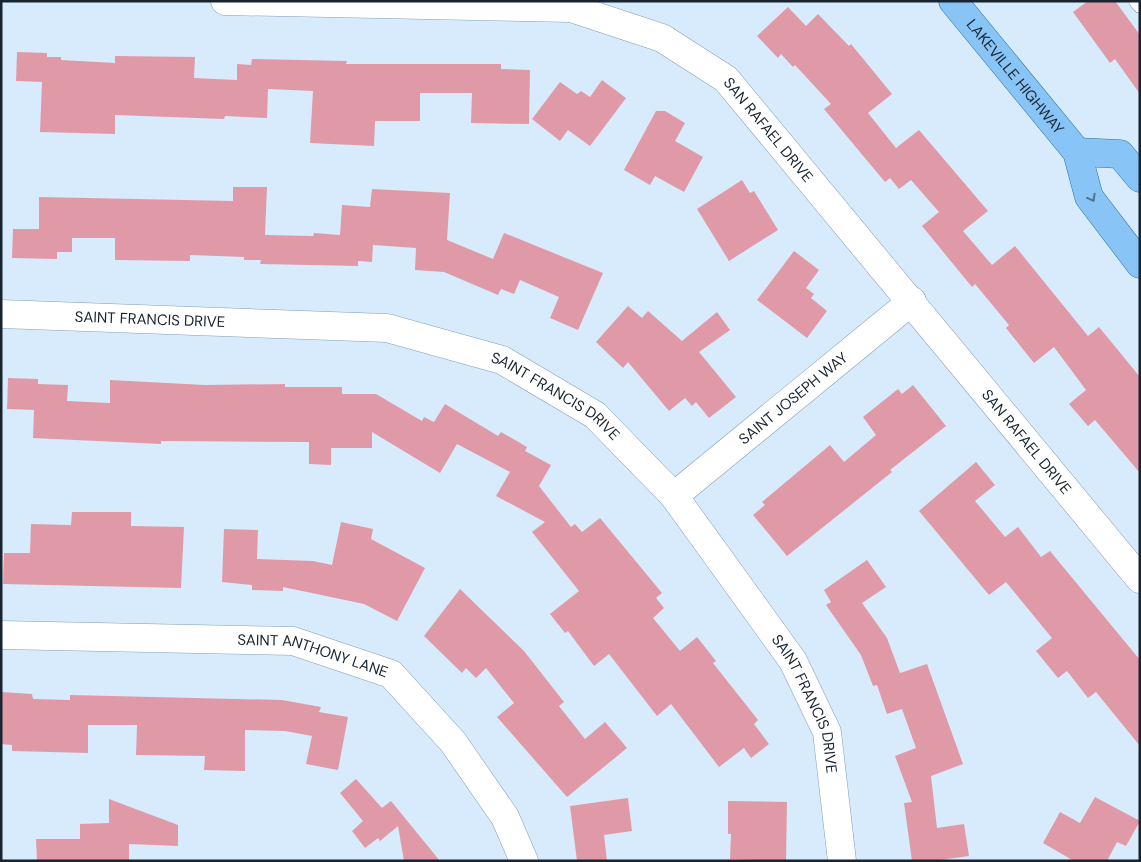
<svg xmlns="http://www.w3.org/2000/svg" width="1141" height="862" viewBox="0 0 1141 862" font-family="'DM Sans',sans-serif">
<rect width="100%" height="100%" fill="#d7ebfd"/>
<g fill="#e09aa7">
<path d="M1088 1H1115L1140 35V94L1115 59 1110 63 1073 12Z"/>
<path d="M788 7 806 26 818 14 849 46 851 44 892 94 868 113 896 148 919 130 988 211 963 231 992 265 1015 246 1088 336 1099 327 1140 377V473L1095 420 1088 426 1069 404 1086 390 1054 347 1034 363 1006 328 1009 325 975 284 972 287 922 226 939 212 911 180 899 189 890 178 885 182 824 109 831 104 795 65 793 67 781 54 778 58 757 36Z"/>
<path d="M17 52 47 53V57H61V60L115 63V56L195 57 194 78 237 80V64L251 65 252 59 347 61 346 64H501V69L530 70 529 124 471 123 472 93H420V121H375L374 146 310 143 313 91 268 89 267 118 225 116 224 119 115 115V134L40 132 42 82 16 81Z"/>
<path d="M602 80 626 98 590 146 568 130 560 141 532 119 560 82 577 94 581 91 590 97Z"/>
<path d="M656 111H665L685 123 675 141 703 157 684 192 655 176 650 185 624 170Z"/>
<path d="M742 180 750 193 754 191 778 230 729 261 697 209Z"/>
<path d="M233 187H267L265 235 313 236 314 233 340 235 342 205 370 207 372 189 450 193 447 240 493 259 504 233 603 273 578 330 550 318 559 297 520 280 514 294 501 289 498 295 444 272 415 270 416 248 373 245 372 262 358 261V266L260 264 261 260H244V257L190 255V261L115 260V238H72V252H57V259L12 258 13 229H39V197L233 201Z"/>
<path d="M794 251 819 270 806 288 814 294 811 298 827 311 807 338 757 300Z"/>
<path d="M628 306 642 318 648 311 682 341 717 312 730 330 699 352 736 397 709 418 696 402 692 406 685 398 669 411 628 362 623 368 596 342Z"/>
<path d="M8 378 38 379V384L68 385 67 401 110 403V380L205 385 285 384V387H342V394H376L422 421 424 417 434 422 445 404 498 436 501 432 527 447 525 451 551 465 539 486 571 527 575 524 582 532 600 518 662 593 656 598 664 608 653 618 680 651 697 637 716 661 713 663 758 720 754 724 769 744 751 758 744 748 719 767 671 704 657 716 609 654 594 666 568 631 565 633 550 614 579 591 532 532 545 522 496 496 510 472 457 444 440 473 372 432V448H331V465L309 464V442L161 441V444L33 438 34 410 7 409Z"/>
<path d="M913 385 946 426 890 470 892 472 787 556 753 515 765 505 762 502 830 445 844 462 876 435 863 417 898 389 902 394Z"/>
<path d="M976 462 995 485 975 501 1005 537 1018 527 1041 557 1050 551 1140 660V746L1096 692 1088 698 1067 671 1058 678 1036 651 1052 638 1006 582 989 595 919 511Z"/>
<path d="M72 512H131V526L184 527 181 588 3 584 4 553H30L31 524 71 525Z"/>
<path d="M341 522 373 529 371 539 425 568 397 621 364 604 283 587V591L252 590V585L222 582 224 529 258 530 257 559 313 561 332 565Z"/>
<path d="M867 560 886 587 862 603 887 638 900 673 927 664 963 764 931 776 937 828 964 824 969 856 933 861H912L904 803 912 802 895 756 916 748 902 709 887 714 877 685 873 686 861 655 826 605 831 602 824 590Z"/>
<path d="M460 589 524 651 564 702 559 706 585 739 605 722 627 748 567 797 497 717 514 703 486 668 476 678 466 668 462 673 424 636Z"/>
<path d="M1 692 32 694 33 699 70 700V695L282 700 321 707 319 712 348 717 338 770 306 764 312 736 285 731 245 730V771L204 770 205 756 136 755 137 725H88V753L12 751V745L1 744Z"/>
<path d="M356 779 382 808 391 801 440 861H404L398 826 380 841 378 838 365 848 352 831 363 821 340 793Z"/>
<path d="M1095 797 1140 821 1126 846 1117 842 1107 861H1074L1043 843 1060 812 1080 823Z"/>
<path d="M628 798 632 831 604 835 607 861H577L570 806Z"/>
<path d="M109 799 178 825V846L129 844V861H37L36 839H80V824L109 823Z"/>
<path d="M728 801 787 802 786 861 730 859 731 834H728Z"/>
</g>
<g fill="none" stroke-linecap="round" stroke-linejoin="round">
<defs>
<path id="service" d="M1136 1 1140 6"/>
<g id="minor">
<path id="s1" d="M225 1 571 8 662 38 726 79 1140 579"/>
<path id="s2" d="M1 314 387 328 502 360 595 415 674 496 793 661 827 732 842 861"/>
<path id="s3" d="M674 496 912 301"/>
<path id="s4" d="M1 635 293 641 391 674 453 742 505 817 524 861"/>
</g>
<g id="primary">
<path id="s5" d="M953 1 1077 152 1089 197 1140 264"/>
<path d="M1077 152 1120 154 1140 178"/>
</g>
</defs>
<use href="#service" stroke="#809ebb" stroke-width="15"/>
<use href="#minor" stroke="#809ebb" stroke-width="29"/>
<use href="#primary" stroke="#2d73ab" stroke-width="29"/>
<use href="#service" stroke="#fff" stroke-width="14"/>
<use href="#minor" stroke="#fff" stroke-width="28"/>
<use href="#primary" stroke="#88c4f5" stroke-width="28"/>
</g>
<defs><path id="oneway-chevron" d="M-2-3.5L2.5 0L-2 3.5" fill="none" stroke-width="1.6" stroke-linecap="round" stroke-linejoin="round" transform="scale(1.25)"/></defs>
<use stroke="#507492" href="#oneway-chevron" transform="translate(1092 198) rotate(61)"/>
<g text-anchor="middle" stroke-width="4.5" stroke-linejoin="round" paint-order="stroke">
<g font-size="15" fill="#18242f" stroke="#fff">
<text dy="5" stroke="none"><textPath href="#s5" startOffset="98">LAKEVILLE HIGHWAY</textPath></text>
<text dy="5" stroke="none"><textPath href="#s1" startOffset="584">SAN RAFAEL DRIVE</textPath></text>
<text dy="5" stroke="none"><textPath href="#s2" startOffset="149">SAINT FRANCIS DRIVE</textPath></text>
<text dy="5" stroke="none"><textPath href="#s2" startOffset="570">SAINT FRANCIS DRIVE</textPath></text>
<text dy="5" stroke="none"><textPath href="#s3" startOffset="154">SAINT JOSEPH WAY</textPath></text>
<text dy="5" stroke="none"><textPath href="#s1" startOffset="989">SAN RAFAEL DRIVE</textPath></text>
<text dy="5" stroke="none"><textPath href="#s4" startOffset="314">SAINT ANTHONY LANE</textPath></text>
<text dy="5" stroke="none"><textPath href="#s2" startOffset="975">SAINT FRANCIS DRIVE</textPath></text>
</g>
</g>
<rect width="1141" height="862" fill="none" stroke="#18242f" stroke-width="5"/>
</svg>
